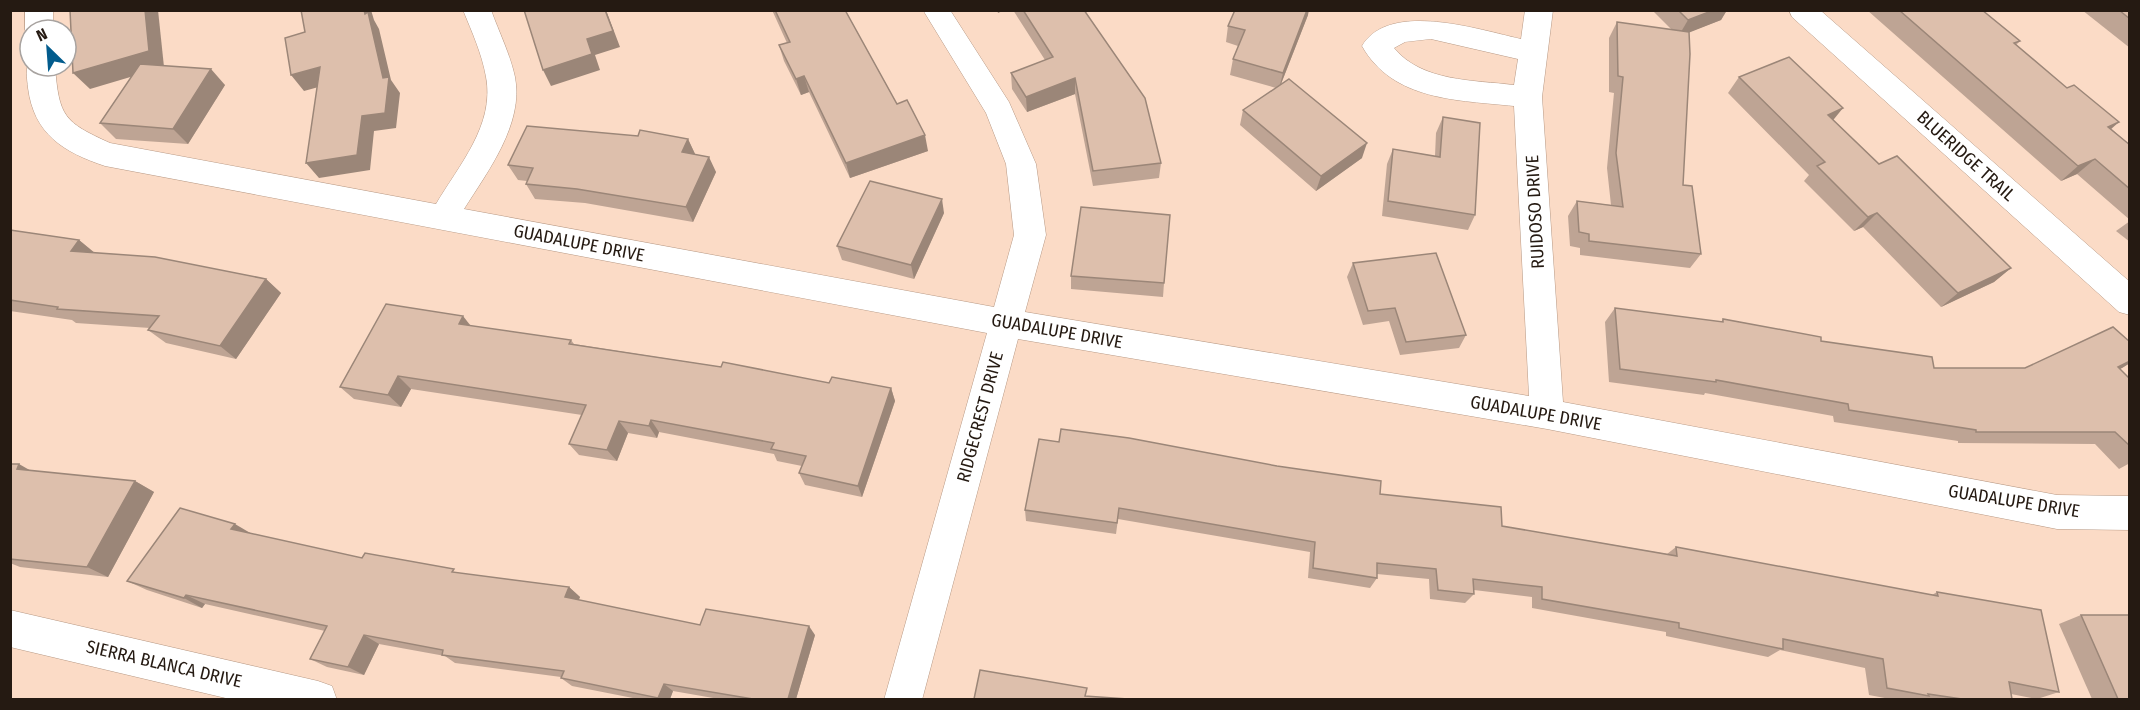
<svg xmlns="http://www.w3.org/2000/svg" width="2140" height="710" viewBox="0 0 2140 710" font-family="'Fira Sans Condensed',sans-serif">
<rect width="100%" height="100%" fill="#fbdbc6"/>
<g fill="none" stroke-linecap="round" stroke-linejoin="round">
<defs>
<g id="minor">
<path d="M25 10H53V30H30L29 37 25 30Z"/>
<path d="M463 10H491C499 32 510 54 515 77 524 124 488 171 464 209L994 307 1014 235 1006 164 986 113 923 10H950L1009 102 1036 164 1046 235 1025 312 1529 396 1514 106C1458 100 1393 101 1362 46 1389 0 1480 30 1521 39L1525 10H1553L1542 97 1563 402 2057 495 2130 496V530L2057 529 1547 429 1018 339 922 700H884L987 333 105 166C63 152 34 134 28 88 27 78 25 68 30 60V66H55C59 117 64 122 110 143L436 204C459 165 495 125 486 77 482 54 472 32 463 10ZM1431 39 1518 59 1514 85C1474 80 1422 82 1394 48L1405 42Z"/>
<path d="M1789 10H1820L2130 282V315L2119 312 1792 17Z"/>
<path d="M10 610 318 681 332 686 337 700H234L10 647Z"/>
</g>
</defs>
<use href="#minor" stroke="#b79985" stroke-width="1"/>
<use href="#minor" fill="#fff" fill-rule="evenodd"/>
</g>
<g fill="#bea494">
<path d="M772 10H845L897 104 928 151 850 178 809 92 801 95 784 61 779 45 787 43Z"/>
<path d="M1013 10H1085L1161 163 1159 178 1093 186 1075 94 1027 112 1012 89 1011 73 1045 60Z"/>
<path d="M1652 10H1727L1721 20 1689 32 1683 185 1701 254 1690 268 1580 255V248L1570 246 1568 216 1577 201 1611 205 1607 168 1614 93 1609 92V38L1617 22 1672 30Z"/>
<path d="M1867 10H1982L2020 41 2016 45 2130 145V220L2077 174 2061 181Z"/>
<path d="M2082 10H2130V48Z"/>
<path d="M1308 15 1281 84 1362 158 1316 191 1240 125 1243 110 1276 88 1230 75 1233 59 1238 46 1226 42 1228 26Z"/>
<path d="M164 66 225 85 188 144 116 139 100 123 132 76 90 89Z"/>
<path d="M1739 77 1833 120 1879 164 2011 268 1994 282 1941 307 1863 227 1854 231 1804 181 1809 175 1728 93Z"/>
<path d="M1443 117 1475 215 1468 230 1382 216 1387 164 1393 149 1435 156 1436 133Z"/>
<path d="M638 136 688 139 695 154 716 172 693 222 585 203 535 199 526 184 527 181 518 180 508 165Z"/>
<path d="M944 213 914 279 842 260 837 246Z"/>
<path d="M2130 221V242L2116 231Z"/>
<path d="M10 230 79 240 95 253 266 279 281 293 236 359 166 343 148 330 150 328 76 323 72 320 10 311Z"/>
<path d="M1353 263 1466 335 1459 348 1400 355 1389 321 1363 325 1347 277Z"/>
<path d="M1071 276 1164 283 1163 297 1071 289Z"/>
<path d="M1615 308 1721 322 1723 319 1821 341 1934 368H2025L2130 342V363L2120 369 2130 379V463L2119 469 2095 444 1958 443V441L1834 422 1833 416 1705 393 1704 395 1609 382 1605 322Z"/>
<path d="M471 326 571 340 574 344 721 367 829 383 891 388 895 401 862 497 805 485 799 473 802 466 777 461 774 454 659 432 657 438 628 433 617 461 579 455 569 444 582 415 411 389 401 407 354 399 340 387Z"/>
<path d="M10 464 31 471 135 481 154 492 108 577 20 567 10 563Z"/>
<path d="M1380 494 1502 526 1667 554 1676 547 1932 595 1937 592 2059 692 2037 699 2011 694 2012 699H1890L1869 695 1865 668 1780 650 1768 657 1666 636V632L1532 608V597L1474 590V594L1465 603 1430 599 1429 579 1377 574V578L1370 588 1308 578 1310 552 1118 519 1116 534 1026 521 1025 510Z"/>
<path d="M251 534 362 558 459 573 569 587 580 597 578 600 700 625 815 635 796 699H719L673 691 670 699H638L572 686 561 678V677L455 663 445 656 379 644 364 675 327 667 310 659 325 631 205 604 202 608 147 590 127 581Z"/>
<path d="M2081 615 2130 699H2092L2059 624Z"/>
</g>
<g fill="#9b8678">
<path d="M145 10H158L164 67 90 89 73 73Z"/>
<path d="M364 10H371L374 20 379 29 391 80 400 93 396 128 374 131 370 170 319 178 306 163 362 116 383 78Z"/>
<path d="M605 10H606L620 47 595 55 600 70 551 86 543 70 587 39Z"/>
<path d="M997 10H1005L998 13Z"/>
<path d="M1307 10H1309L1308 15 1279 89 1283 73Z"/>
<path d="M1714 10H1727L1721 20 1678 37 1688 20Z"/>
<path d="M320 67 333 83 304 91 291 75Z"/>
<path d="M211 69 225 85 188 144 173 129Z"/>
<path d="M804 76 809 92 801 95 796 79Z"/>
<path d="M1075 78V94L1027 112 1026 97Z"/>
<path d="M1843 108 1830 124 1828 115Z"/>
<path d="M2119 122 2101 138 2108 127Z"/>
<path d="M925 135 928 151 850 178 846 163Z"/>
<path d="M688 139 695 154 688 167 682 152Z"/>
<path d="M1367 143 1362 158 1316 191 1321 176Z"/>
<path d="M709 157 716 172 693 222 686 207Z"/>
<path d="M2095 159 2077 174 2061 181 2078 166Z"/>
<path d="M942 199 944 213 914 279 911 265Z"/>
<path d="M1877 213 1863 227 1854 231 1868 217Z"/>
<path d="M79 240 97 255 71 251Z"/>
<path d="M2011 268 1994 282 1941 307 1958 293Z"/>
<path d="M266 279 281 293 236 359 220 346Z"/>
<path d="M463 316 474 330 459 324Z"/>
<path d="M2130 361V363L2122 368 2097 380 2118 367Z"/>
<path d="M398 376 411 389 401 407 388 395Z"/>
<path d="M891 388 895 401 862 497 858 486Z"/>
<path d="M651 420 659 432 657 438 649 426Z"/>
<path d="M619 421 628 433 617 461 607 450Z"/>
<path d="M19 464 40 476 17 469Z"/>
<path d="M135 481 154 492 108 577 87 567Z"/>
<path d="M235 524 252 534 231 529Z"/>
<path d="M569 587 580 597 576 607 565 597Z"/>
<path d="M186 595 205 604 202 608 184 598Z"/>
<path d="M809 626 815 635 796 699H788Z"/>
<path d="M364 635 379 644 364 675 348 667Z"/>
<path d="M664 684 673 691 670 699H660L658 698Z"/>
</g>
<g fill="#ddbfac" stroke="#9b8678" stroke-width="1.5">
<path d="M70 10H145L149 51 73 73Z"/>
<path d="M301 10H364L365 14 368 12 383 78 389 77 385 113 362 116 357 155 306 163 320 67 291 75 285 38 305 32Z"/>
<path d="M524 10H605L613 31 587 39 592 54 543 70Z"/>
<path d="M775 10H845L897 104 907 100 925 135 846 163 804 76 796 79 779 45 790 42Z"/>
<path d="M1023 10H1084L1145 98 1161 163 1093 171 1075 78 1026 97 1011 73 1053 57Z"/>
<path d="M1235 10H1307L1283 73 1233 59 1245 30 1228 26Z"/>
<path d="M1678 10H1714L1688 20Z"/>
<path d="M1899 10H1982L2020 41 2014 43 2067 88 2074 85 2119 122 2108 127 2130 145V189L2095 159 2078 166Z"/>
<path d="M2119 10H2130V19Z"/>
<path d="M1617 22 1689 32 1690 54 1683 185 1692 186 1701 254 1589 241V234L1579 232 1577 201 1623 207 1616 153 1623 77 1618 76Z"/>
<path d="M1789 57 1843 108 1828 115 1879 164 1897 156 2011 268 1958 293 1877 213 1868 217 1817 166 1825 162 1739 77Z"/>
<path d="M140 64 211 69 173 129 100 123Z"/>
<path d="M1289 79 1367 143 1321 176 1243 110Z"/>
<path d="M1443 117 1480 123 1475 215 1388 201 1393 149 1440 157Z"/>
<path d="M527 126 638 136 640 130 688 139 682 152 709 157 686 207 577 189 526 184 533 168 508 165Z"/>
<path d="M870 181 942 199 911 265 837 246Z"/>
<path d="M1081 207 1170 215 1164 283 1071 276Z"/>
<path d="M10 230 79 240 71 251 155 257 266 279 220 346 148 330 159 316 57 309 58 307 10 300Z"/>
<path d="M1436 253 1466 335 1406 342 1395 308 1368 311 1353 263Z"/>
<path d="M386 304 463 316 459 324 571 340 569 344 721 367 723 362 829 383 832 377 891 388 858 486 799 473 806 456 771 449 774 443 651 420 649 426 619 421 607 450 569 444 586 405 398 376 388 395 340 387Z"/>
<path d="M1615 308 1723 322V319L1821 337V341L1932 357 1934 368H2025L2113 327 2130 342V361L2118 367 2130 379V446L2115 432H1976V430L1849 410 1848 404 1716 380V382L1620 369Z"/>
<path d="M1061 429 1129 438 1277 466 1381 481 1380 494 1501 507 1502 526 1677 556 1676 547 1938 596 1937 592 2041 610 2059 692 2009 682 2012 699H1962L1928 694 1929 696 1887 688 1883 659 1783 639V649L1679 628V623L1542 599V587L1473 579 1474 594 1438 590 1436 569 1377 563V578L1313 568 1315 542 1119 508 1117 523 1025 510 1039 439 1059 442Z"/>
<path d="M10 464H19L17 469 135 481 87 567 10 559Z"/>
<path d="M180 508 235 524 231 529 362 558 365 553 454 569 452 572 569 587 565 597 700 625 706 609 809 626 788 699H753L664 684 658 698 561 678 564 671 442 655 443 650 364 635 348 667 310 659 327 626 186 595 184 598 127 581Z"/>
<path d="M2081 615H2130V699H2118Z"/>
<path d="M980 670 1087 688 1085 696 1128 699H974Z"/>
</g>
<g text-anchor="middle" stroke-width="6" stroke-linejoin="round" paint-order="stroke">
<g font-size="18" fill="#251a12" stroke="#fff">
<text transform="translate(1966 156) rotate(42)" y="6">BLUERIDGE TRAIL</text>
<text transform="translate(1535 212) rotate(-93)" y="6">RUIDOSO DRIVE</text>
<text transform="translate(579 243) rotate(11)" y="6">GUADALUPE DRIVE</text>
<text transform="translate(1057 331) rotate(10)" y="6">GUADALUPE DRIVE</text>
<text transform="translate(1536 413) rotate(10)" y="6">GUADALUPE DRIVE</text>
<text transform="translate(980 417) rotate(-75)" y="6">RIDGECREST DRIVE</text>
<text transform="translate(2014 501) rotate(9)" y="6">GUADALUPE DRIVE</text>
<text transform="translate(164 664) rotate(13)" y="6">SIERRA BLANCA DRIVE</text>
</g>
</g>
<rect width="2140" height="710" fill="none" stroke="#251a12" stroke-width="24"/>
<g transform="translate(48 48) rotate(335)"><circle r="28" fill="#ffffff" stroke="#a8a3a0" stroke-width="1.5"/>
<path d="M0-4.5L10 22L0 15L-10 22Z" fill="#025c8d"/>
<text y="-9" font-size="16" font-weight="bold" text-anchor="middle" fill="#251a12">N</text>
</g>
</svg>
